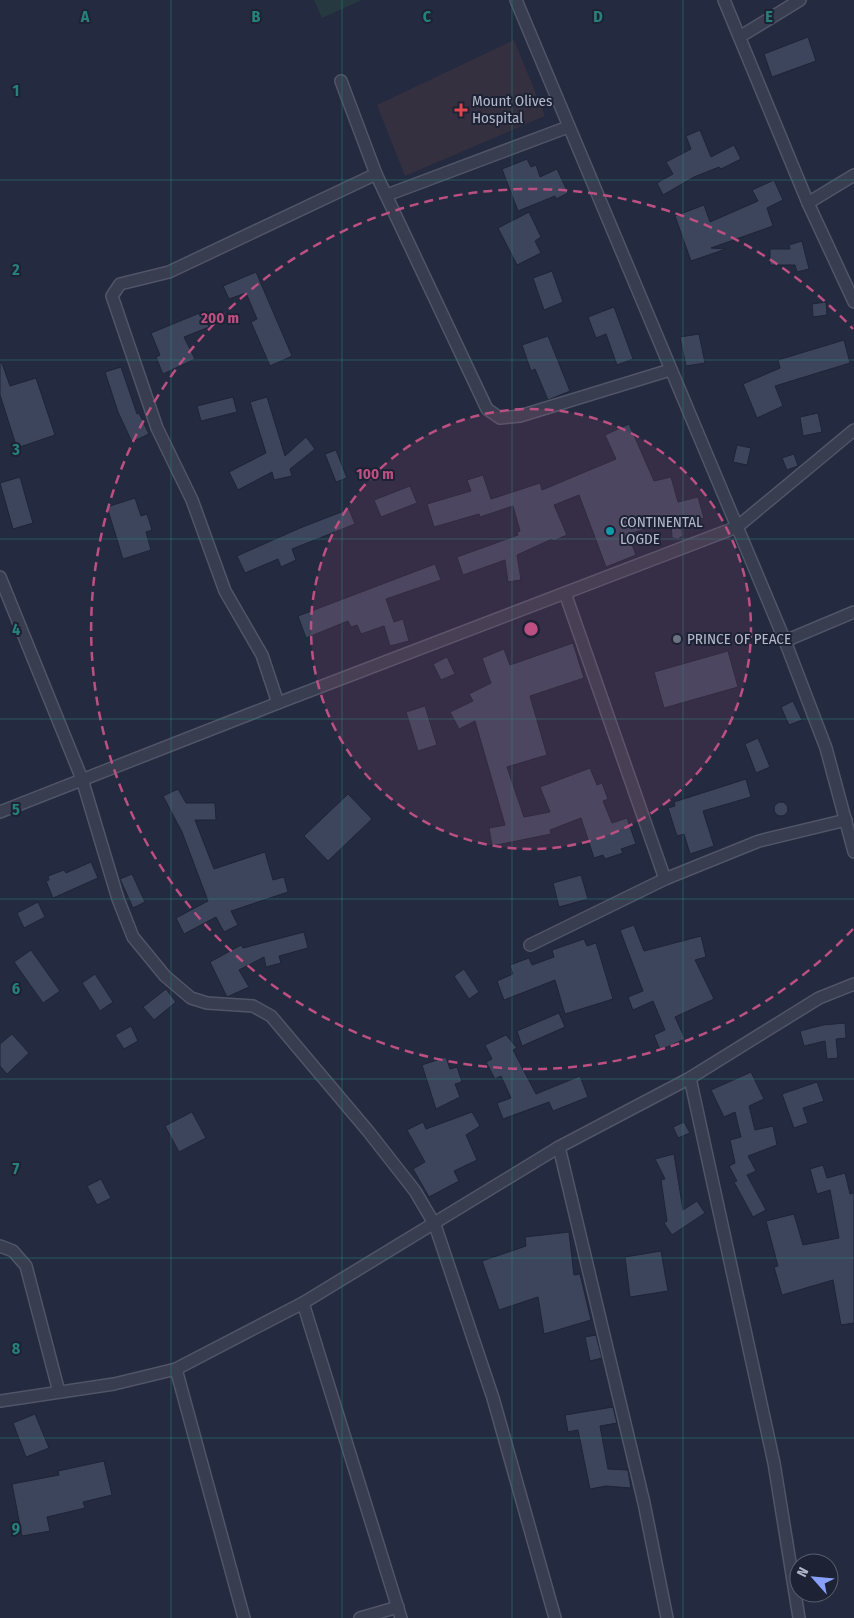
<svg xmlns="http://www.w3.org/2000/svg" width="854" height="1618" viewBox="0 0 854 1618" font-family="'Fira Sans Condensed',sans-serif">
<rect width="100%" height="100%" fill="#242a3f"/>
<path fill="#353040" d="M514 40 545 116 405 176 377 105Z"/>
<path fill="#263840" d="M314 0H362L322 18Z"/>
<g fill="#3d455c" stroke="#1f2436">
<path d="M808 37 816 61 772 77 764 54Z"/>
<path d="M700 130 711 157 734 145 741 159 721 169 719 167 694 177 663 195 657 183 673 174 666 162 691 149 686 136Z"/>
<path d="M527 159 531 167 536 165 540 177 557 169 568 193 556 199 555 196 518 211 502 169Z"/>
<path d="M774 180 783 200 767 208 773 226 711 248 726 249 691 261 675 216 704 205 710 222 758 201 752 190Z"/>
<path d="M529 212 541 237 535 241 541 253 517 265 498 228Z"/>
<path d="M802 241 809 269 797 272 795 265H770V249H790L789 245Z"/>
<path d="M552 271 563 302 544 310 533 278Z"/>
<path d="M256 272 292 356 270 366 251 322 257 319 246 293 229 299 223 286Z"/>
<path d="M826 302 827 315 813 317 812 304Z"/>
<path d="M614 307 633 359 617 365 606 334 596 338 588 317Z"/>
<path d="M202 312 209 327 184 337 195 359 163 374 156 357 160 355 151 333Z"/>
<path d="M699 334 705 363 686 366 680 337Z"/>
<path d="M548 336 570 391 548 400 535 369 531 371 522 345Z"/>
<path d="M844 340 850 363 775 386 783 406 757 418 743 384 780 368 778 360Z"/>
<path d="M0 363H2L10 386 36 378 55 435 17 448 0 395Z"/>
<path d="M121 367 137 414 139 413 149 434 132 442 118 412 105 372Z"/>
<path d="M233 397 237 412 201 421 197 406Z"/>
<path d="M267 397 285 456 306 437 315 449 290 469 292 476 274 480 272 472 238 490 229 472 266 453 250 402Z"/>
<path d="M818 413 822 432 803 436 800 417Z"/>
<path d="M629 424 654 481 671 477 678 502 698 497 704 518 681 524 683 536 678 539 672 538 671 522 628 534 636 555 606 567 579 495 554 505 567 535 553 541 552 539 517 555 521 580 508 582 505 560 463 575 457 557 518 535 517 532 520 531 513 506 480 517 479 514 434 527 427 504 471 491 467 480 483 475 491 499 540 483 542 490 616 459 605 435Z"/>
<path d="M737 445 751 448 747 465 733 462Z"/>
<path d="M336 450 347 478 336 482 325 454Z"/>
<path d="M794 454 798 466 787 470 782 458Z"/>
<path d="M20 477 33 523 13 529 0 483Z"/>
<path d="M410 486 417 503 381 517 374 500Z"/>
<path d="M135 498 141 516 147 514 152 530 146 532 151 550 123 559 107 507Z"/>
<path d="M349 509 355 524 292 549 296 560 281 567 278 559 245 573 237 556 300 528Z"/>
<path d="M435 564 441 580 386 599 394 622 403 619 409 641 390 646 384 626 361 634 357 625 351 627 348 621 306 638 298 616Z"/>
<path d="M573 643 584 678 530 696 547 755 507 767 524 817 550 812 540 787 590 768 597 785 602 783 608 799 603 801 612 823 627 818 636 844 621 849 623 853 605 859 603 855 594 858 581 818 550 830 551 834 492 846 489 828 505 825 475 721 459 729 450 712 473 701 469 694 491 683 482 658 504 649 510 665Z"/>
<path d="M728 651 738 687 664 708 654 672Z"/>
<path d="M447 657 455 674 441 680 433 664Z"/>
<path d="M793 701 802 720 789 725 781 707Z"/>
<path d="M425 706 437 745 418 751 406 712Z"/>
<path d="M758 738 770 767 756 773 745 744Z"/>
<path d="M746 779 751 797 703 811 714 846 690 854 684 834 677 836 668 808 675 806 674 802Z"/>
<path d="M178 789 186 803H215L216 820H195L214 869 265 852 273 880 284 877 288 892 231 911 238 925 224 932 216 917 184 934 176 918 208 901 182 832 163 796Z"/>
<path d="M348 794 372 819 328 861 304 836Z"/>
<circle cx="781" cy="809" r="7"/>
<path d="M91 862 98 878 53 898 46 881 49 880 48 876 64 870 66 873Z"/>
<path d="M132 874 145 902 133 908 120 879Z"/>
<path d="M581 875 588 899 559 907 553 883Z"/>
<path d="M38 902 45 917 24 928 17 913Z"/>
<path d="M634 925 644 951 701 936 706 957 695 960 714 999 675 1017 685 1039 660 1050 654 1035 665 1030 653 1001 633 1010 628 997 643 991 620 930Z"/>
<path d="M304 932 308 948 279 956 281 963 266 967 264 957 239 970 249 987 227 997 210 962 241 945 243 948Z"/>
<path d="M584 939 587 946 596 943 613 999 565 1014 555 980 504 1000 497 981 513 974 510 965 529 958 532 965 554 957 552 950Z"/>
<path d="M31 950 60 991 43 1003 14 962Z"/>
<path d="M464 969 479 992 469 999 454 976Z"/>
<path d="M95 974 113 1002 100 1011 82 983Z"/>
<path d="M166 989 176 1002 154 1020 143 1007Z"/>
<path d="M559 1013 565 1027 522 1046 517 1031Z"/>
<path d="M845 1023 846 1038 836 1039 838 1058 827 1059 825 1041 804 1046 800 1031 823 1025Z"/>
<path d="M131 1026 138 1041 124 1049 115 1035Z"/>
<path d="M12 1034 29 1053 7 1074 0 1066V1044Z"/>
<path d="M506 1035 517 1048 513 1050 536 1094 580 1076 588 1097 553 1111 549 1102 503 1119 497 1103 511 1098 501 1076 495 1079 486 1062 492 1059 485 1045Z"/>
<path d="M446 1057 450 1069 457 1067 462 1082 455 1084 460 1097 436 1109 422 1065Z"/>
<path d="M751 1072 764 1099 749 1106 755 1130 773 1126 777 1145 748 1156 756 1171 747 1175 766 1210 753 1217 734 1182 737 1181 729 1166 735 1163 730 1140 741 1137 735 1112 724 1117 711 1090Z"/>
<path d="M817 1082 824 1101 803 1108 808 1123 794 1128 782 1094Z"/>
<path d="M192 1112 206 1138 179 1152 165 1126Z"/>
<path d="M472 1112 480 1126 466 1135 477 1160 454 1171 459 1181 429 1197 413 1169 425 1162 407 1130 423 1122 426 1129Z"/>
<path d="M684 1122 690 1133 678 1138 673 1127Z"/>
<path d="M674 1154 683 1210 697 1201 705 1213 672 1235 664 1223 667 1221 661 1180 665 1179 655 1159Z"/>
<path d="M823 1165 827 1178 845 1173 850 1194 854 1193V1323L841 1325 833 1280 782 1295 774 1267 778 1266 766 1221 794 1214 803 1245 839 1238 830 1190 817 1194 810 1169Z"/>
<path d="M101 1179 111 1198 97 1205 87 1186Z"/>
<path d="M569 1232 574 1275 580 1274 591 1320 544 1334 538 1297 499 1310 482 1261 526 1246 525 1237Z"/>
<path d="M661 1251 668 1291 630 1297 625 1257Z"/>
<path d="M596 1335 602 1358 590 1361 585 1337Z"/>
<path d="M613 1407 617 1423 600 1426 608 1469 628 1470 631 1488 606 1486 590 1489 578 1430 568 1432 565 1415Z"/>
<path d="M35 1414 49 1448 26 1457 13 1423Z"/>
<path d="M104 1461 112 1495 83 1502 85 1508 47 1517 50 1531 22 1536 12 1484 59 1475 58 1471Z"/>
</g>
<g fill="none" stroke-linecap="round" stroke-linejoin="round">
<defs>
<g id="street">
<path d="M516 0 785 641 826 748 854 852"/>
<path d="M724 0 808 203 854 302"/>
<path d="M741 36 800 0"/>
<path d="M341 81 376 174 487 409 500 418 520 416 670 370"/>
<path d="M387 195 568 127"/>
<path d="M808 203 854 175"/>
<path d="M0 577 82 779 118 899 133 937 165 976 191 998 207 1003 253 1006 271 1016 368 1131 415 1191 435 1225 493 1398 555 1618"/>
<path d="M565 593 665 879"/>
<path d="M785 641 854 612"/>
<path d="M278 703 262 655 225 591 192 500 157 428 112 296 120 284 169 272 376 174"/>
<path d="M0 812 278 703 737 527 854 430"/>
<path d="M530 945 665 879 759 841 846 820"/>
<path d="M690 1078 774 1463 799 1618"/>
<path d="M559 1147 644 1503 667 1618"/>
<path d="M0 1246 13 1251 26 1266 59 1392"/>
<path d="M176 1369 244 1618"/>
<path d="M0 1401 114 1384 176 1369 303 1303"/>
<path d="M360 1618 398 1607"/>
<path d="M401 1618 303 1303 559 1147 690 1078 819 998 854 984"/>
</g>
</defs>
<use href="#street" stroke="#505567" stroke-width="14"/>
<use href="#street" stroke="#383d4f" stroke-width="11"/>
</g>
<path fill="none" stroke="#28807c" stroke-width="1" stroke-opacity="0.55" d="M171 0V1618M342 0V1618M512 0V1618M683 0V1618M0 180H854M0 360H854M0 539H854M0 719H854M0 899H854M0 1079H854M0 1258H854M0 1438H854"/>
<circle cx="531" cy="629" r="220" fill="#bd5082" fill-opacity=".12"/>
<g fill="none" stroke="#bd5082" stroke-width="2.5" stroke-dasharray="9 6">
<circle cx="531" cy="629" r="220"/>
<path d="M853 929A440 440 0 1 1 853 329"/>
</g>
<path fill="#e0444e" stroke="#1d2234" stroke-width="2" d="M458.5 102.5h5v5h5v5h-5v5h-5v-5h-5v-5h5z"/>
<circle fill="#0f9aa8" stroke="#1d2234" stroke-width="2" cx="610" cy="531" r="5"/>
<circle fill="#6b7280" stroke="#1d2234" stroke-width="2" cx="677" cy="639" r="5"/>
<g text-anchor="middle" stroke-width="4" stroke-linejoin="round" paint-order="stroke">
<g font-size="15" fill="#b4b8ca" stroke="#1d2234" text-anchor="start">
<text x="472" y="106">Mount Olives<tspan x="472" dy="17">Hospital</tspan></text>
<text x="620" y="527">CONTINENTAL<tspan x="620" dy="17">LOGDE</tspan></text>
<text x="687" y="644">PRINCE OF PEACE</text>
</g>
</g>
<g font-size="16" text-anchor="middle" font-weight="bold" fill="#28807c" stroke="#1d2234" stroke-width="4" stroke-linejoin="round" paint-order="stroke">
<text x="85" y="22">A</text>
<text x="256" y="22">B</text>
<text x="427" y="22">C</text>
<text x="598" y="22">D</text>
<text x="769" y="22">E</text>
<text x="16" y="96">1</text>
<text x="16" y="275">2</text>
<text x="16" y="455">3</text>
<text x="16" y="635">4</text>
<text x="16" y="815">5</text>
<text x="16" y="994">6</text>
<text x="16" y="1174">7</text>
<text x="16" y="1354">8</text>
<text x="16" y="1534">9</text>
</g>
<circle cx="531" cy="629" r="8" fill="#bd5082" stroke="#1d2234" stroke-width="2.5"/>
<g font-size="15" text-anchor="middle" font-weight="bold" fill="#bd5082" stroke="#1d2234" stroke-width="4" stroke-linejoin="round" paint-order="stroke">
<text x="220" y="323">200 m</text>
<text x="375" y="479">100 m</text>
</g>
<g transform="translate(814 1578) rotate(297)"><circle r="24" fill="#1d2234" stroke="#595e70"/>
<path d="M0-4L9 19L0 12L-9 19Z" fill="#88a0fa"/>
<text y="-8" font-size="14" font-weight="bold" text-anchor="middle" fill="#b4b8ca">N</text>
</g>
</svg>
